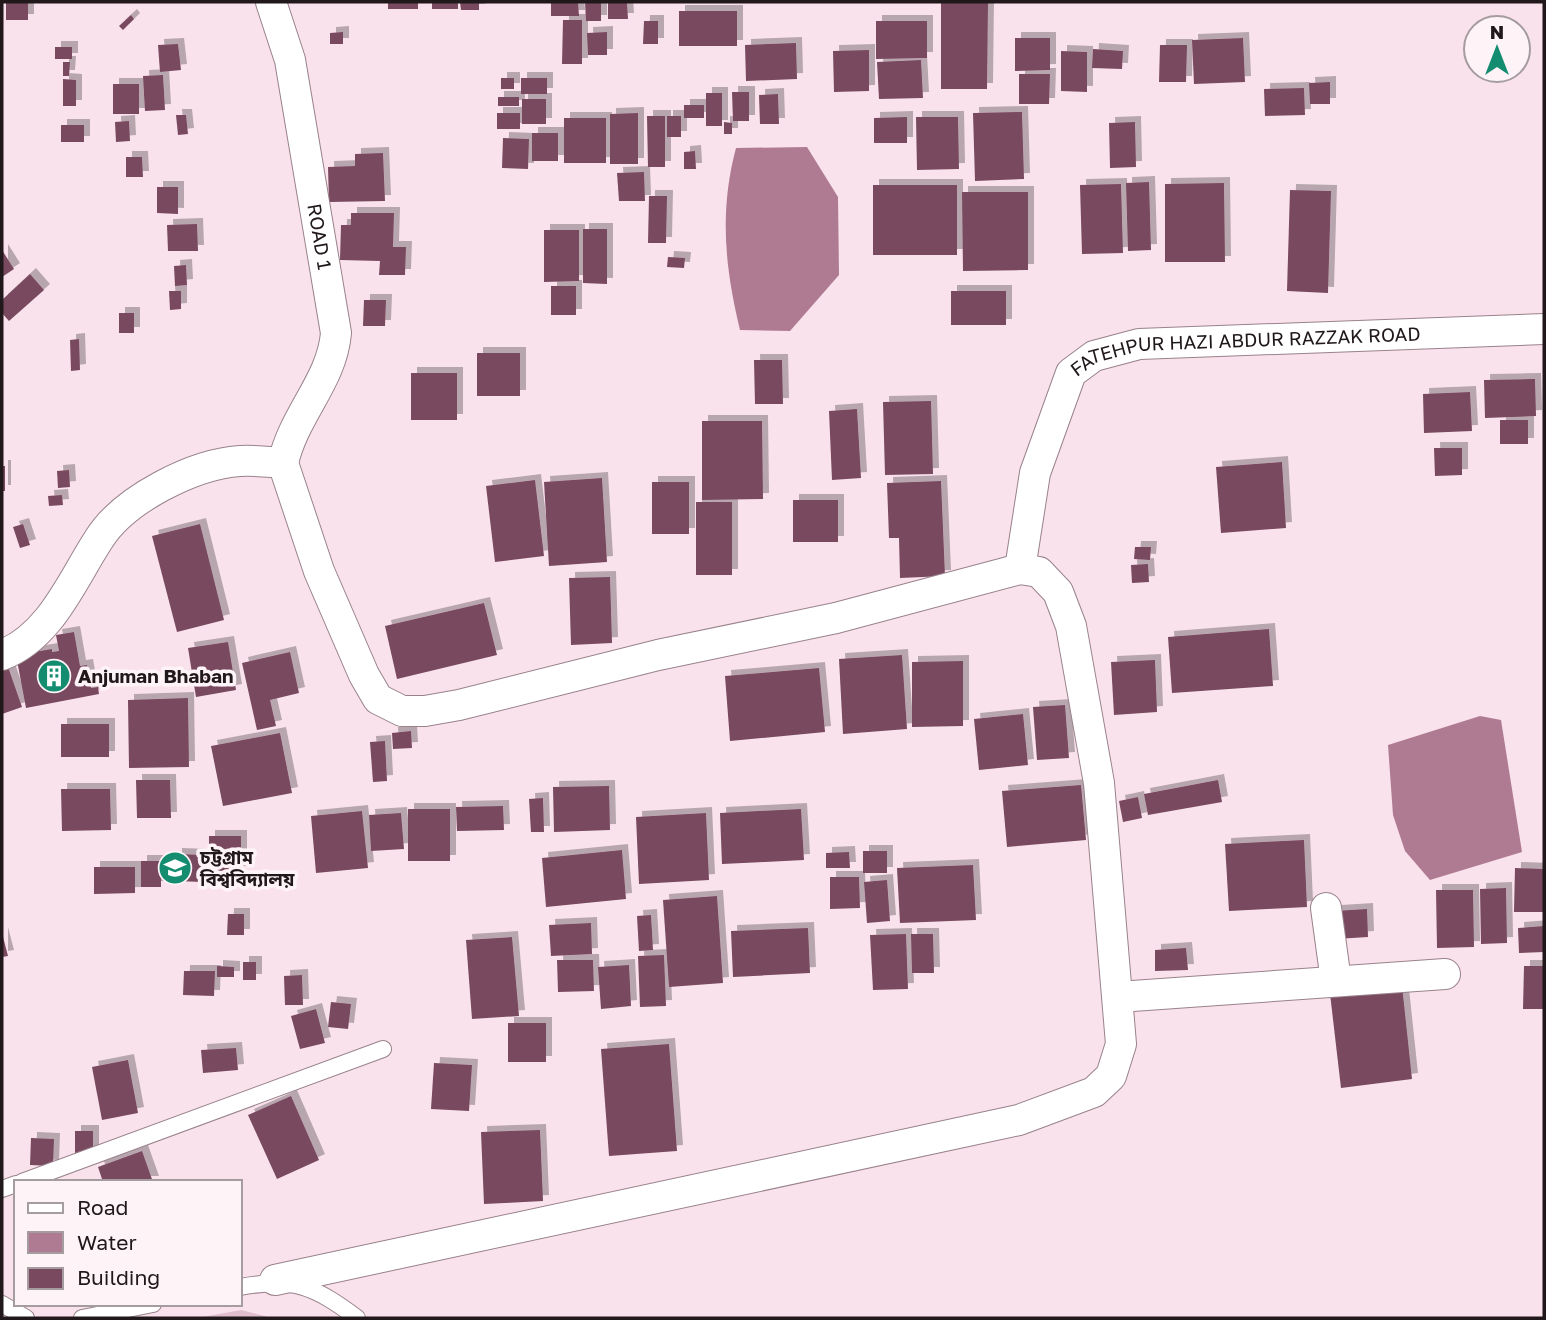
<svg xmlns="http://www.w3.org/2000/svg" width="1546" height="1320" viewBox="0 0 1546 1320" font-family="'Golos Text','Noto Sans Bengali',sans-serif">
<defs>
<filter id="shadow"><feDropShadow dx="6" dy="-6" stdDeviation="0" flood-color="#0004"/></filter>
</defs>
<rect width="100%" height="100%" fill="#fae2ec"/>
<path fill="#e0becc" d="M241 1310 272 1318H197Z"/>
<g fill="#af7b92">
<path d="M807 147 838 197 839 275 790 331 740 330C725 268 719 211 736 148Z"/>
<path d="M1480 716 1501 720 1522 852 1430 880 1405 851 1393 815 1388 745Z"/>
</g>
<g fill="#78495f" filter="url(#shadow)">
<rect x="6" y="2" width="22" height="18"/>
<rect x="388" y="2" width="30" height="7"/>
<rect x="432" y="2" width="26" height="7"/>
<path d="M460 2H479V10H461Z"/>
<path d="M551 2H578L579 16H551Z"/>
<path d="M585 2H601V21H586Z"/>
<path d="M941 2 988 3 987 89H941Z"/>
<path d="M608 3H627L628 19H608Z"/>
<rect x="679" y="11" width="58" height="35"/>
<path d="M131 15 134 19 123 30 119 26Z"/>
<path d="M563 20H582V64H562Z"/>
<path d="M644 21H658V44H643Z"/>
<path d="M876 21H927V58L876 59Z"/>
<path d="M343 32V44H330V33Z"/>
<path d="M607 32V55H588L587 33Z"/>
<path d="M1015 38H1050V70L1015 71Z"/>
<path d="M1243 38 1245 82 1194 84 1192 40Z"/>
<path d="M796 43 797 79 746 81 745 45Z"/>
<path d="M178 44 181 70 160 72 158 45Z"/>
<path d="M1160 45H1187L1186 82H1159Z"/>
<rect x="55" y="47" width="17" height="12"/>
<path d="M1093 49 1123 51 1122 69 1092 68Z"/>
<path d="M869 50V91L834 92 833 51Z"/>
<path d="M1061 51 1087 52V92L1061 91Z"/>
<path d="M921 60 923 98 879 99 877 62Z"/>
<path d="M63 62H70L69 76H63Z"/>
<path d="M1019 74H1050L1049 104H1019Z"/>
<path d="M163 75 165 110 145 111 143 76Z"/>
<rect x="501" y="78" width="13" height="11"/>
<rect x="521" y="78" width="26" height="16"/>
<path d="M63 79 76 80V106H63Z"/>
<path d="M1330 82V104H1310L1309 83Z"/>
<rect x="113" y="84" width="26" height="30"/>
<path d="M1304 88 1305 115 1265 116 1264 89Z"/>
<path d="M732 92H749V121H733Z"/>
<rect x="706" y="93" width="16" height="33"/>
<path d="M778 94 779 124H760L759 95Z"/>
<rect x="498" y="97" width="21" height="9"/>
<rect x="522" y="99" width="24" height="25"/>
<rect x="684" y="105" width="20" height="13"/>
<path d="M1022 112 1024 179 975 181 973 113Z"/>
<rect x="497" y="113" width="23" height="16"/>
<path d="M638 113V164H610V114Z"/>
<path d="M176 115H186L188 134 178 135Z"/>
<path d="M647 116H665V167H648Z"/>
<rect x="667" y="116" width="14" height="21"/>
<path d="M907 117V143H874V118Z"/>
<path d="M916 117H958L959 169 917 170Z"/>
<rect x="564" y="118" width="42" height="45"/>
<path d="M129 121 130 141 116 142 115 122Z"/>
<path d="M724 122 732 123V134H724Z"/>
<path d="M1135 122 1136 167 1110 168 1109 123Z"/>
<rect x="61" y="125" width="23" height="17"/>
<rect x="532" y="133" width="26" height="28"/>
<path d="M503 138 529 139 528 169 502 168Z"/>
<path d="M695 151 696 169H684V152Z"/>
<path d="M383 153 385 201 329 202 328 167 355 166V154Z"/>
<path d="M126 157H142L143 177H126Z"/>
<path d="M644 172 645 201H619L617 173Z"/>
<path d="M1149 182 1151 250 1128 251 1126 183Z"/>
<path d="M1224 183 1225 262H1165V184Z"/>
<path d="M1121 184 1123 253 1082 254 1080 185Z"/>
<rect x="873" y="185" width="84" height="70"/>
<path d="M157 187H178V214L157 213Z"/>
<path d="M1290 190 1331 191 1328 293 1287 291Z"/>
<path d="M962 192H1028V270L963 271Z"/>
<path d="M649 196H667L666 243H648Z"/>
<path d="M351 213H394L393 247H406L405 275H379L380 261 340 260 341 225H351Z"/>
<path d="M197 224 198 251H168L167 225Z"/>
<path d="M583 229H607V284L583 283Z"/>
<path d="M544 230H579V281L544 282Z"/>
<path d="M2 250 14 269 2 277Z"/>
<path d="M668 257 685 258 684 268 667 267Z"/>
<path d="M186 265 187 285 175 286 174 266Z"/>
<path d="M30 274 44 290 9 321 2 313V300Z"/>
<rect x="551" y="286" width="25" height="29"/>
<path d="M169 291H181V309L170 310Z"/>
<rect x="951" y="291" width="55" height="34"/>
<path d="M364 300H386L385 326H363Z"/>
<rect x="119" y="313" width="15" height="20"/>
<path d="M79 339 80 370 71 371 70 340Z"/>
<rect x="477" y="353" width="43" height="43"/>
<path d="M754 360H782L783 404H755Z"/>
<rect x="411" y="373" width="46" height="47"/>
<path d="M1535 379 1536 416 1485 418 1484 380Z"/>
<path d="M1470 392 1472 431 1424 433 1423 394Z"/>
<path d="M931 401 933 474 885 475 883 402Z"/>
<path d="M857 409 861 478 832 480 829 411Z"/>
<rect x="1500" y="420" width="28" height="24"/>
<path d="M702 421H762L763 499 702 500Z"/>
<path d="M1434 448H1462V475L1435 476Z"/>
<path d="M1282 462 1286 528 1221 533 1216 467Z"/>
<rect x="2" y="466" width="3" height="25"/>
<path d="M69 470 70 487 58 488 57 471Z"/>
<path d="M602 478 607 562 549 566 544 482Z"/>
<path d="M535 480 544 556 495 562 486 486Z"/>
<path d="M941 481 945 576 900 578 899 538H889L887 483Z"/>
<rect x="652" y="482" width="37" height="52"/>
<path d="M62 495 63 505 49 506 48 496Z"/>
<rect x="793" y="500" width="45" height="42"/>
<rect x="696" y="502" width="36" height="73"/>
<path d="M23 524 30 545 20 548 13 527Z"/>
<path d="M200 524 224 620 177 632 152 536Z"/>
<path d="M1135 547H1151L1150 560 1134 559Z"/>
<path d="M1148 564 1149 582 1132 583 1131 565Z"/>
<path d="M610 577 612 643 571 645 569 578Z"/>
<path d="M484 603 497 655 397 679 385 626Z"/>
<path d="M1269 629 1273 686 1172 693 1168 637Z"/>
<path d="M74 632 80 666 87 665 91 688 98 687 99 694 26 708 16 655 52 649V652L59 651 56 635Z"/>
<path d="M228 642 236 690 196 697 188 648Z"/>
<path d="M290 652 299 693 270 700 276 726 257 730 242 663Z"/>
<path d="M902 655 907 729 843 734 839 659Z"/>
<path d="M1155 660 1157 712 1114 715 1111 662Z"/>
<path d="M963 661V726L912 727V662Z"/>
<path d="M7 664 22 707 2 714V667Z"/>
<path d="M819 668 825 732 730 741 725 676Z"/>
<path d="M188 698 189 767 129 768 128 700Z"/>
<path d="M1065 705 1069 758 1037 760 1033 707Z"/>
<path d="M1023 714 1028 765 979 770 974 719Z"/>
<rect x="61" y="724" width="48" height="33"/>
<path d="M411 731 412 748 393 749 392 733Z"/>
<path d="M280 733 292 793 223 806 211 746Z"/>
<path d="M385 741 387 781 373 782 370 742Z"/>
<path d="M136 780H170L171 818H137Z"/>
<path d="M1218 780 1222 802 1148 815 1144 794Z"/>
<path d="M1081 785 1086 840 1007 847 1002 791Z"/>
<path d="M609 786 610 830 554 832 553 787Z"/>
<path d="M61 789H110L111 830 62 831Z"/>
<path d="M1138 797 1142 818 1123 822 1119 801Z"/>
<path d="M543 798 544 832H531L529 799Z"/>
<path d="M503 806 504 830 457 831 456 807Z"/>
<rect x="408" y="809" width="42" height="52"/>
<path d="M801 809 804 860 722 864 720 813Z"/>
<path d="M362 811 368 868 316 873 311 816Z"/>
<path d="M401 813 404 849 371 851 369 815Z"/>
<path d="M706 813 709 880 639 884 636 817Z"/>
<rect x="209" y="836" width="32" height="36"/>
<path d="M1304 840 1307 907 1229 911 1225 844Z"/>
<path d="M622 850 626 899 546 907 542 858Z"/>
<rect x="863" y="851" width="24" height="22"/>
<path d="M849 852 850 868H826V853Z"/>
<path d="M176 854 204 855 203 882 176 881Z"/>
<rect x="141" y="861" width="20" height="26"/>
<path d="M973 865 976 920 900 923 897 868Z"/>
<path d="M94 867H135V893L94 894Z"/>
<path d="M1515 868 1544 869V912H1514Z"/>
<path d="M830 877H859L860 908 830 909Z"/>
<path d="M887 880 890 921 867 923 864 882Z"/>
<path d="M1506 888 1507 943 1481 944 1480 889Z"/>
<path d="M1436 890H1473L1474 947 1437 948Z"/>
<path d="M717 896 723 983 669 987 663 900Z"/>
<path d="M1367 909 1368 937 1336 939 1335 911Z"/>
<path d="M228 914H244V935H227Z"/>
<path d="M651 915 653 950 639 951 637 916Z"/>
<path d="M591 923 592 954 551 956 549 925Z"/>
<path d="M1544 926V952L1519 953 1518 928Z"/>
<path d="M808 928 810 973 733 977 731 931Z"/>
<path d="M2 933 8 956 2 957Z"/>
<path d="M906 934 908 989 873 990 870 935Z"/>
<path d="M911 934H933L934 973H912Z"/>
<path d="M512 937 519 1016 472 1019 466 940Z"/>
<path d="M1186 948 1188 970 1155 971V950Z"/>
<path d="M664 955 666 1006 640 1007 638 956Z"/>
<path d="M557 960H593L594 991 558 992Z"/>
<rect x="243" y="962" width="13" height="18"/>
<path d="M629 965 631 1006 601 1009 598 967Z"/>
<path d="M217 966 234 967V977H217Z"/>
<path d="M1524 966H1544V1009H1523Z"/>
<path d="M184 971H215L214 996 183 995Z"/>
<path d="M302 975 303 1005H285L284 976Z"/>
<path d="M1401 976 1412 1079 1341 1088 1329 985Z"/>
<path d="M331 1002 351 1004 348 1029 328 1027Z"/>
<path d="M316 1009 325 1043 300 1049 291 1016Z"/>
<rect x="508" y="1023" width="38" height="39"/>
<path d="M669 1044 677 1151 609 1156 601 1049Z"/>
<path d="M236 1048 238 1070 203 1073 201 1050Z"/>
<path d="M128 1060 138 1113 102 1120 92 1067Z"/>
<path d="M434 1063 472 1065 469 1111 431 1109Z"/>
<path d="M291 1096 319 1160 277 1179 248 1115Z"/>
<path d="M540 1130 543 1201 484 1204 481 1132Z"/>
<rect x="75" y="1131" width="18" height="23"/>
<path d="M31 1138 54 1139 53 1166 30 1165Z"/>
<path d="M142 1151 153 1182H103L98 1167Z"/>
</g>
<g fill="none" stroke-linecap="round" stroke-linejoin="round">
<defs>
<g id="service">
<path d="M22 1182 383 1049"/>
<path d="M2 1189 16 1184"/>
<path d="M240 1287C294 1277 314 1286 357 1318"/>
<path d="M2 1304 26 1318"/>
<path d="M82 1318 153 1304"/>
</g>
<g id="minor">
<path id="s1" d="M271 2 290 60 336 333C332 381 294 414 283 463"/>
<path id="s2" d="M1020 569 1035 473 1071 373 1094 356 1139 344 1544 329"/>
<path d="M2 655C51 636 72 580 99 539 124 499 194 464 240 461 254 460 269 462 283 463"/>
<path d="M1326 908 1336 981"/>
<path d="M1118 997 1445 974"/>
<path d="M275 1280 1019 1120 1094 1092 1111 1076 1121 1044 1099 783 1071 626 1058 592 1039 572 1020 569 836 618 658 655 459 705 425 711H402L378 699 364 675 319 571 283 463"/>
</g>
</defs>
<use href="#service" stroke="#98828b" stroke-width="18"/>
<use href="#minor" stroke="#98828b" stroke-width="32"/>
<use href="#service" stroke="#fff" stroke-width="16"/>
<use href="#minor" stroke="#fff" stroke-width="30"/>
</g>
<defs>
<symbol id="building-disc" viewBox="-11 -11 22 22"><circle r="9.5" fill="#138c70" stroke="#fef4f8"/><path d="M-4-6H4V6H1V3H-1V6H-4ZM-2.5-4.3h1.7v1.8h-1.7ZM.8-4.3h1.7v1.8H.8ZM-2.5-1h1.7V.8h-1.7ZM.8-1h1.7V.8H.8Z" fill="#fff"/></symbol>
<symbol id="university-disc" viewBox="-11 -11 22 22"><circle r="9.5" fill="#138c70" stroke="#fef4f8"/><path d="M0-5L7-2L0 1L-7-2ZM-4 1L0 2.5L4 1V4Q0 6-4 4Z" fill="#fff"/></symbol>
</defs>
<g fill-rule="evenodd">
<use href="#building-disc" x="35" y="657" width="38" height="38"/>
<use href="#university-disc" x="156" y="849" width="38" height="38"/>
</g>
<g text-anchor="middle" stroke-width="7" stroke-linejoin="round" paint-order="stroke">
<g font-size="19" fill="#20181b" stroke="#fef4f8">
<text dy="7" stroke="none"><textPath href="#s1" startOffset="240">ROAD 1</textPath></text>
<text dy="7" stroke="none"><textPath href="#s2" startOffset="383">FATEHPUR HAZI ABDUR RAZZAK ROAD</textPath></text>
</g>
<g font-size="19" font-weight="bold" fill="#20181b" stroke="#fef4f8" text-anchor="start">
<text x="78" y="683">Anjuman Bhaban</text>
<text x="200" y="864">চট্টগ্রাম<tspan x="200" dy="22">বিশ্ববিদ্যালয়</tspan></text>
</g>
</g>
<rect width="1546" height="1320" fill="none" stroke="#20181b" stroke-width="7"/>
<rect x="14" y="1180" width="228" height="126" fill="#fef4f8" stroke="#a59ca0" stroke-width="2"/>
<rect x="28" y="1203" width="35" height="10" fill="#ffffff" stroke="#a59ca0" stroke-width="2"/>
<text x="77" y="1215" font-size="21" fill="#20181b">Road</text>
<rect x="28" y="1232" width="35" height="21" fill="#af7b92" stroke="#a59ca0" stroke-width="2"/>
<text x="77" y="1250" font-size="21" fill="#20181b">Water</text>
<rect x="28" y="1268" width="35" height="21" fill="#78495f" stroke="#a59ca0" stroke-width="2"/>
<text x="77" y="1285" font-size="21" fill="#20181b">Building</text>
<g transform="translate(1497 49)"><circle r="33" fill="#fef4f8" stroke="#a59ca0" stroke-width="2"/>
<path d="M0-5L12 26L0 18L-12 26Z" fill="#138c70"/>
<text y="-10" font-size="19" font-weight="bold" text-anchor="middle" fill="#20181b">N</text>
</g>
</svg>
